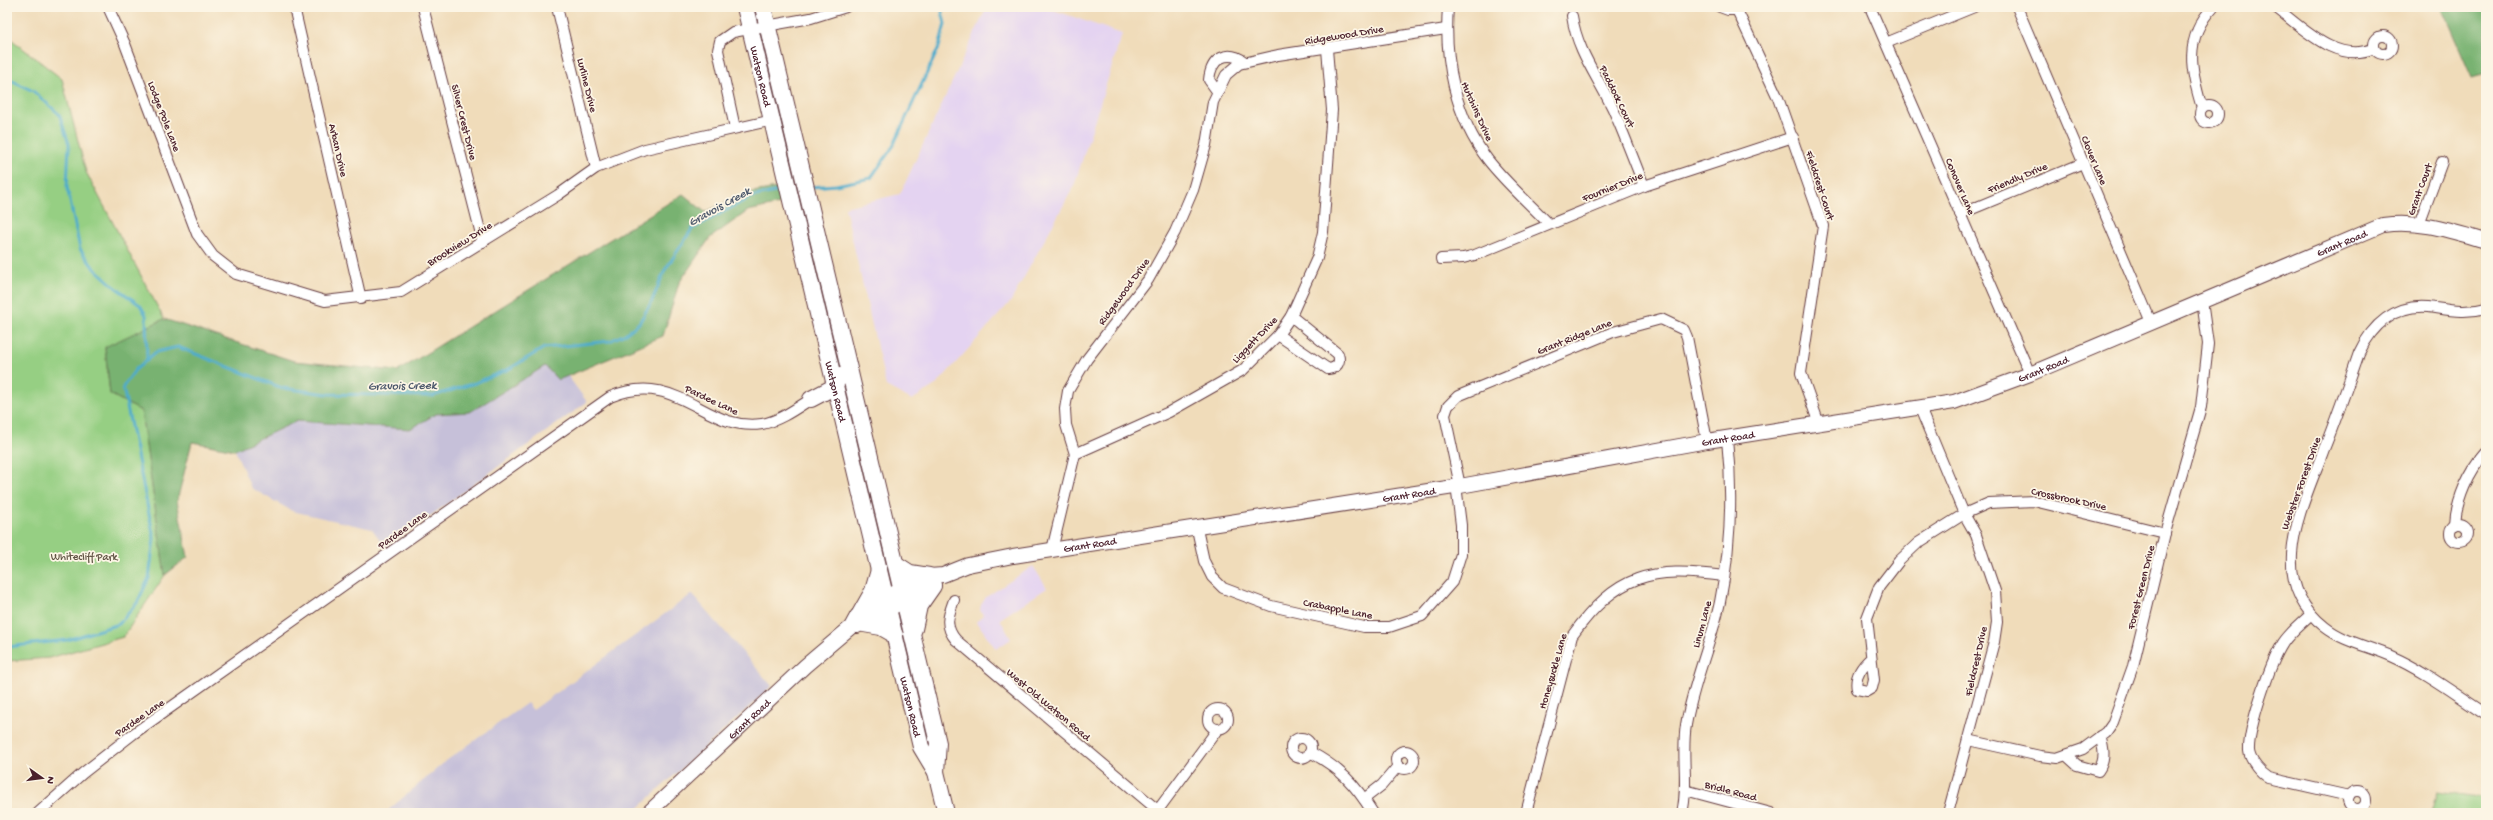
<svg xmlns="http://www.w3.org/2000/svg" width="2493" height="820" viewBox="0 0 2493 820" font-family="'Gochi Hand',sans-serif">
<rect width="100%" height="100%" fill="#fcf5e5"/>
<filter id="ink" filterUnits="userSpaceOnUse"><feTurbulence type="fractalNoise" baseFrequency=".025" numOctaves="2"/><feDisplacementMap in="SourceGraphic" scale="8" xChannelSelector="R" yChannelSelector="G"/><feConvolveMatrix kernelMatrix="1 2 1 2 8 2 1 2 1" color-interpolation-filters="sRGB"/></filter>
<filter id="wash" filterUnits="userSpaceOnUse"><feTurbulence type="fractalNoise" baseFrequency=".012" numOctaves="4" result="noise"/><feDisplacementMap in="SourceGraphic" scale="16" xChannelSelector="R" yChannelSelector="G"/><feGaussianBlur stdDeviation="0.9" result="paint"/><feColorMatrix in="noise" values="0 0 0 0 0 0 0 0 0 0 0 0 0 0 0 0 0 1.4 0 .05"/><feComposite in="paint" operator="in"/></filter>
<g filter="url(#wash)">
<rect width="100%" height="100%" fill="#f0dcba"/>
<g fill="#e4d3f1">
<path d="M987 7H1045L1122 34 1074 186 1011 301 937 384 912 400 886 386 845 207 900 194Z"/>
<path d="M1033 566 1047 588 1000 619 1011 639 996 649 977 622 983 615 980 610 981 605 986 597Z"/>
</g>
<g fill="#c6c0d9">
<path d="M545 366 558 380 568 376 587 402 386 548 372 529 292 511 251 488 235 450 297 421 410 429 436 414 470 412Z"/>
<path d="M692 594 772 686 633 813H385L446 761 527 703 533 710Z"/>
</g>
<g fill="#96cf83" stroke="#707757">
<path d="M7 36 62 79 86 172 164 319 105 348 110 394 141 411 165 575 123 637 49 658 7 661Z"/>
<path d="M2437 791 2486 798V813H2431Z"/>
</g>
<g fill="#78b271" stroke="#61684e">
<path d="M2441 7H2486V74L2472 78Z"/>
<path d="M777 188 780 204 748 211 710 238 679 283 663 336 558 380 545 366 470 412 436 414 410 429 297 421 235 450 192 442 177 501 188 557 165 575 141 411 110 394 105 347 164 319 294 361 398 371 683 194 705 212 747 193Z"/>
</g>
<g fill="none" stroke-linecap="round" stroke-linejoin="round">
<g stroke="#4daccc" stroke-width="3">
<path d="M7 78 33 91 59 114 69 144 67 187 80 249 93 267 115 287 140 305 146 315 147 361"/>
<path d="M811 187 836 185 871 178 892 148 939 47 945 24 941 7"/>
<path d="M7 647 67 640 119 624 137 603 149 578 154 538 123 387 135 370 156 352 178 347 282 388 328 394 433 396 475 383 509 369 544 348 610 341 625 334 639 323 651 303 665 270 692 229 751 197 784 190"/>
</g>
</g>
</g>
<g filter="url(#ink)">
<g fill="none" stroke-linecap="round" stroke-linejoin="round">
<defs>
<g id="street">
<path d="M108 7 125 44 197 234 213 256 236 274 325 301 401 292 558 195 596 168 645 149 773 120"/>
<path d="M294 7 361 299"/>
<path d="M423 7 483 242"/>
<path d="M557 7 596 168"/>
<path d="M1448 7C1444 60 1455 117 1488 160 1506 183 1529 203 1549 224"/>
<path d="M1720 7 1728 10H1737L1739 7"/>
<path d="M1870 7 2030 374"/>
<path d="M2017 7 2151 322"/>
<path d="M2275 7C2303 28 2337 65 2374 48"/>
<path d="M1737 10 1778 98 1823 226 1801 373 1819 424"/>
<path d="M1572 16C1577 51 1598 77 1613 109 1624 134 1634 160 1644 186"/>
<circle cx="2383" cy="45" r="9"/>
<path d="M1886 43 1974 7"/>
<path d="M1217 91 1209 80C1211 58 1227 49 1245 62"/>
<circle cx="2209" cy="114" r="9"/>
<path d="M2202 108C2191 71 2183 39 2213 7"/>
<path d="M735 128 718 50 720 41 733 32 811 18 846 7"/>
<path d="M1960 214 2083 163"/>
<path d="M2419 224 2442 162"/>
<path d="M1441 259 1463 258 1475 255 1644 186 1793 137"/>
<path d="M2486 308C2465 314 2449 310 2428 307 2395 304 2372 325 2359 353 2348 385 2337 417 2324 449 2303 507 2263 579 2325 627 2344 642 2368 646 2391 656 2425 671 2455 694 2486 714"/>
<path d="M1278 335 1328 369C1337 368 1341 363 1338 354L1291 316"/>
<path d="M1919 406 1964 514 1976 535 1995 591 1997 622 1994 642 1948 813"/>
<path d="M1075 454 1066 425 1065 409 1068 391 1087 359 1148 280 1175 232 1193 190 1206 145 1213 102 1226 75 1239 64 1278 55 1446 29"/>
<path d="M1460 486 1445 415 1448 406 1458 396 1613 332 1661 319 1684 330 1687 337 1707 441"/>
<circle cx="2459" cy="533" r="9"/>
<path d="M2455 525C2456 500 2469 471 2486 452"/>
<path d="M1197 529 1204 561 1212 577 1223 588 1271 606 1364 627H1389L1422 616 1452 582 1461 554V525L1456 485"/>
<path d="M1052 550 1075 454 1169 412 1243 370 1278 335 1291 316 1317 258 1323 232 1332 110 1327 49"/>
<path d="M954 600C948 616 944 626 956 640L1161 813"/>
<path d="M2311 614C2302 623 2290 632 2283 643 2270 663 2248 729 2249 751 2250 761 2261 773 2269 778L2349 796"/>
<path d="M1871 658C1862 666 1854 676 1857 689L1867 691 1872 688 1874 680 1867 618 1879 587 1899 561 1918 543 1964 514 1989 503 2034 501 2165 533"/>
<circle cx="1218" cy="719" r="10"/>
<circle cx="1301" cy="748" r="10"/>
<path d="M1968 740 2040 756 2057 758 2083 749 2106 732 2113 722 2133 666 2165 533 2201 407 2208 344 2202 301"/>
<circle cx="1405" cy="760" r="9"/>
<path d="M1310 752C1340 768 1355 784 1373 813"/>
<path d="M2066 755 2077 765 2098 771C2106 760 2104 749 2100 736"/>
<path d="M1685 790 1771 813"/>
<circle cx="2357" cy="800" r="9"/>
<path d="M1364 799 1382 785 1398 766"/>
<path d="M1158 810 1217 730"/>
<path d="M38 813 83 773 133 734 610 397C678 368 705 433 762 424 779 421 797 408 811 399"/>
<path d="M1526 813 1572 636C1617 574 1651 566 1724 576"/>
<path d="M1682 813C1689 784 1681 754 1686 725 1693 683 1711 644 1720 602 1731 547 1733 495 1727 439"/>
</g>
<g id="secondary">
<path d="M857 626 934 585"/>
<path id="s1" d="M648 813 805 666 851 627 857 616 865 610 886 597 929 576 943 575 968 565 1013 556 1460 486 1707 441 1954 402 2030 374 2383 225C2419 220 2451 231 2486 241"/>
</g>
<g id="primary">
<path id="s2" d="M745 7 921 747 936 772 946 813"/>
<path d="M763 7 938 743 936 772"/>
<path d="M811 399 832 388 841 376"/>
<path d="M896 564 910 573 929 576"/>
<path d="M860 614 873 591 879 570"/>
<path d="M864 624 881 627 895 635"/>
<path d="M914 629 919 606 933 586"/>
</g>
</defs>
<use href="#street" stroke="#633b40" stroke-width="12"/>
<use href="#secondary" stroke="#633b40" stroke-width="16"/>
<use href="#primary" stroke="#633b40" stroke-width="18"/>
<use href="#street" stroke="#fff" stroke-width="10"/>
<use href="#secondary" stroke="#fff" stroke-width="14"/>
<use href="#primary" stroke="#fff" stroke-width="16"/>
</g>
</g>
<g text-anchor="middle" stroke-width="3.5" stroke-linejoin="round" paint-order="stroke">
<g font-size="11" fill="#4a1f2b" stroke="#fcf5e5">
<text transform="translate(1344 34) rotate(-9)" y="4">Ridgewood Drive</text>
<text dy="4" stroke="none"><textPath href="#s2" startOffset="71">Watson Road</textPath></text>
<text transform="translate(588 85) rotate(76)" y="4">Lurline Drive</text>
<text transform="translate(1618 96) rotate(64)" y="4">Paddock Court</text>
<text transform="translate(1478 111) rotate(66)" y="4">Hutchins Drive</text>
<text transform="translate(165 116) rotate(69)" y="4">Lodge Pole Lane</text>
<text transform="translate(465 122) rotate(76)" y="4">Silver Crest Drive</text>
<text transform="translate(339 150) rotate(77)" y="4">Arban Drive</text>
<text transform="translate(2095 160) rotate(67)" y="4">Clover Lane</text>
<text transform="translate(2017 177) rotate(-23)" y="4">Friendly Drive</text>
<text transform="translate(1821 185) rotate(72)" y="4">Fieldcrest Court</text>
<text transform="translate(1612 186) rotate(-22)" y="4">Fournier Drive</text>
<text transform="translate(1961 186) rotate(67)" y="4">Conover Lane</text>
<text transform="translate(2419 189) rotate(-70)" y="4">Grant Court</text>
<text transform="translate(459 243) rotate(-32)" y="4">Brookview Drive</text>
<text dy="4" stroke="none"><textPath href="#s1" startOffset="1830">Grant Road</textPath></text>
<text transform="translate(1123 291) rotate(-54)" y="4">Ridgewood Drive</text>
<text transform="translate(1574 336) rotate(-22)" y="4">Grant Ridge Lane</text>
<text transform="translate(1254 339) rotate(-46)" y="4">Liggett Drive</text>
<text dy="4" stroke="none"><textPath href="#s1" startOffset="1506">Grant Road</textPath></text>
<text dy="4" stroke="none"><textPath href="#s2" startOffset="395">Watson Road</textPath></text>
<text transform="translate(712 399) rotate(25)" y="4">Pardee Lane</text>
<text dy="4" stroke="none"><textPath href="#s1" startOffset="1182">Grant Road</textPath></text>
<text transform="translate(2300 483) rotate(-70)" y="4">Webster Forest Drive</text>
<text dy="4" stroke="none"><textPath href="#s1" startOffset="858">Grant Road</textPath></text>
<text transform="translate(2069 498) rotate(12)" y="4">Crossbrook Drive</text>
<text transform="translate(402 529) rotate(-36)" y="4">Pardee Lane</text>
<text dy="4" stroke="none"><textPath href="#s1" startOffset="535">Grant Road</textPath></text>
<text transform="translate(2140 587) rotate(-76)" y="4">Forest Green Drive</text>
<text transform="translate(1338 608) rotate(11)" y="4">Crabapple Lane</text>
<text transform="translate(1701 624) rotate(-75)" y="4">Linum Lane</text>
<text transform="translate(1975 661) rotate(-77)" y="4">Fieldcrest Drive</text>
<text transform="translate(1552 671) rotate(-74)" y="4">Honeysuckle Lane</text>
<text transform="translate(1049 704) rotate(40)" y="4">West Old Watson Road</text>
<text dy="4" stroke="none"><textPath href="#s2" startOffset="719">Watson Road</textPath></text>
<text transform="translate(139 717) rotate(-35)" y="4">Pardee Lane</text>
<text dy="4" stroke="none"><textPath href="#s1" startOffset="138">Grant Road</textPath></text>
<text transform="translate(1731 790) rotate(15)" y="4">Bridle Road</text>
</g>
<g font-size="11" fill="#615445" stroke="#fcf5e5">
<text x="84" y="560">Whitecliff Park</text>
</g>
<g font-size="12" font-style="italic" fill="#4b576b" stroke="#fcf5e5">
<text transform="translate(719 206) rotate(-29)" y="4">Gravois Creek</text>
<text transform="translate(402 385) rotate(-1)" y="4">Gravois Creek</text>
</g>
</g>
<rect width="2493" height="820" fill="none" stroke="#fcf5e5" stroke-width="24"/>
<g transform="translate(42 778) rotate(104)" stroke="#fcf5e5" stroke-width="3" paint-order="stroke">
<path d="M0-3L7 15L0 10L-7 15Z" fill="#4a1f2b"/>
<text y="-6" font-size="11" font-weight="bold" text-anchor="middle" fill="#4a1f2b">N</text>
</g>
</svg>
